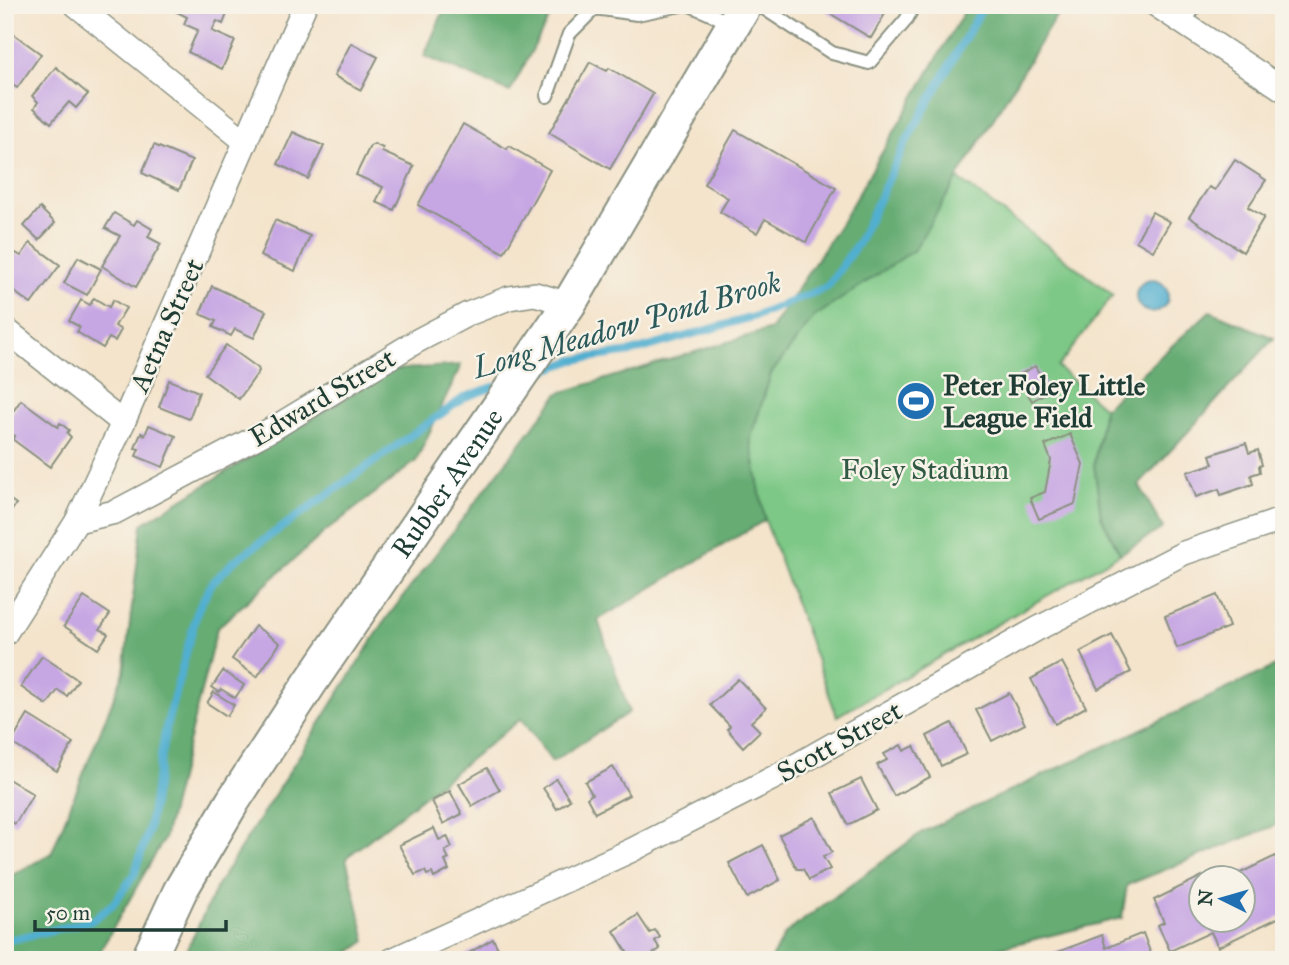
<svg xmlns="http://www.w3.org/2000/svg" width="1289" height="965" viewBox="0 0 1289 965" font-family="'IM FELL Great Primer',serif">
<rect width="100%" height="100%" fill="#f7f3e8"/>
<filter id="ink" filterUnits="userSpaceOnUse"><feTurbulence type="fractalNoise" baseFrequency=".0143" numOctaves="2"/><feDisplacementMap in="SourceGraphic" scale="14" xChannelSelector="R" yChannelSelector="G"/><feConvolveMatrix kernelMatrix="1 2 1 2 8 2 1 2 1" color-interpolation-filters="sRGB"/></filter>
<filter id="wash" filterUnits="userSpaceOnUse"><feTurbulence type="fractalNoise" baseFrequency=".00686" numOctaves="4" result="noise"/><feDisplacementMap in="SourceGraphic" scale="28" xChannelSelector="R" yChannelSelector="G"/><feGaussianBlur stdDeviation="1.57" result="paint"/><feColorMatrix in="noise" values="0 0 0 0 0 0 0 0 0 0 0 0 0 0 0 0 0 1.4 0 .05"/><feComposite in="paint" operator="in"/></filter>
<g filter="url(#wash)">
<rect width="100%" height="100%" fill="#f4e4cc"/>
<path fill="#7dc886" stroke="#4e825d" stroke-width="2" d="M912 144 1113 295 1058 367 1104 408 1094 464 1101 516 1120 554 837 716 765 520 750 440 771 374Z"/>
<g fill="#66ac73" stroke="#427454" stroke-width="2">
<path d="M446 5H556L510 92 424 56Z"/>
<path d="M968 5H1049L1059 11 914 250 814 317 771 374 750 440 765 520 598 620 629 712 552 762 521 719 346 858 366 941 339 960H182L218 884 386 619 559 393 771 329 841 223Z"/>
<path d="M1210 311 1274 338 1139 485 1163 528 1120 554 1101 516 1094 464 1104 408Z"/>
<path d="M461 365 416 461 325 532 217 628 164 839 95 960H5V879L51 854 124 672 142 524 391 370Z"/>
<path d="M1284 662V822L1127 885 1122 918 949 960H770L786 933 922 832Z"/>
</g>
<circle fill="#51afd0" stroke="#387682" stroke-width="2" cx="1152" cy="296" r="16"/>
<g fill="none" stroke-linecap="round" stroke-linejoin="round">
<g stroke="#51afd0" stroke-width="8">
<path d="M535 374 574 360 631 352 756 316 827 287 858 243 906 142 984 5"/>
<path d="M5 941 91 921 113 904 134 875 148 832 166 727 198 609 212 583 233 562 465 397 499 385"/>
</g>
</g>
<g id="blocks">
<g fill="#c6a6e3">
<path d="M177 5H207L227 14 223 24 217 21 212 31 235 41 222 69 188 52 198 30 184 24 187 17 175 11Z"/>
<path d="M816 5H890L871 38Z"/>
<path d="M11 32 41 54 17 88 5 80V40Z"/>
<path d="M351 43 378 57 361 90 334 76Z"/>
<path d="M590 62 607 71 609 68 653 94 610 169 549 133Z"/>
<path d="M56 67 88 94 76 108 69 102 51 123 34 108 38 102 32 96Z"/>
<path d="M463 124 507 149 509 146 550 170 504 253 418 205Z"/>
<path d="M735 130 836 188 806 242 765 219 757 233 720 212 728 198 704 184Z"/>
<path d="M293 132 324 146 308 179 278 164Z"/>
<path d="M374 144 383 148 382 152 414 166 394 210 376 202 383 187 356 175 370 146Z"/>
<path d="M154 145 192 161 179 190 142 173Z"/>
<path d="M1235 160 1266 180 1248 207 1264 217 1243 252 1189 217 1209 187 1215 190Z"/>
<path d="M40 208 55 223 39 240 24 226Z"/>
<path d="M1152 212 1170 222 1153 251 1136 241Z"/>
<path d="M114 213 134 225 137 220 152 229 148 237 161 244 136 287 102 266 120 236 105 228Z"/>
<path d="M275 220 310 236 295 271 260 256Z"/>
<path d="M30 243 60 265 31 304 5 285V268L16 253 21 256Z"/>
<path d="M78 257 101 269 87 295 64 283Z"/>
<path d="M212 286 266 311 254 338 235 329 231 336 213 327 216 321 200 314Z"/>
<path d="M94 298 109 307 113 300 126 308 115 326 121 330 115 341 109 338 103 348 77 332 80 327 69 321 81 300 90 305Z"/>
<path d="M226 345 258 368 259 371 239 399 205 374Z"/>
<path d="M1035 366 1049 391 1032 401 1017 376Z"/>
<path d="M169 380 199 392 189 419 159 407Z"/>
<path d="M21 400 58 427 60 423 69 430 67 433 71 437 50 467 12 439 15 436 5 429V423Z"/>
<path d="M149 425 176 436 163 467 136 456 139 449 135 448 141 433 145 435Z"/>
<path d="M1070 434 1083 464 1075 504 1039 519 1030 498 1045 492 1051 460 1045 445Z"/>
<path d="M1246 443 1249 453 1258 450 1262 465 1259 466 1260 472 1251 475 1253 484 1221 495 1219 489 1196 497 1187 472 1213 464 1210 455Z"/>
<path d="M5 496 16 504 5 521Z"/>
<path d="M1217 595 1229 627 1177 648 1165 616Z"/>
<path d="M84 597 110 614 100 629 108 634 98 649 64 626Z"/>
<path d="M255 626 280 643 257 677 232 659Z"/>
<path d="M1112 635 1131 672 1098 689 1080 652Z"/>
<path d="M42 656 78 680 67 696 58 690 47 705 21 687Z"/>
<path d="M1062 662 1086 707 1055 724 1031 679Z"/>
<path d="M223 671 244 685 235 698 221 689 219 692 212 687Z"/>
<path d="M738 679 766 708 751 722 760 731 743 747 727 729 730 726 710 705Z"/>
<path d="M214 692 234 705 227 716 207 703Z"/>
<path d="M1009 693 1025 724 992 741 976 710Z"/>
<path d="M28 715 73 743 57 771 11 743Z"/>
<path d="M952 723 967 754 941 766 927 736Z"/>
<path d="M901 745 904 751 914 746 930 777 894 796 877 765 887 760 884 754Z"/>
<path d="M613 767 629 795 595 813 587 798 592 794 585 782Z"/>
<path d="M487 768 500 790 472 806 459 784Z"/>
<path d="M5 777 33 794 15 824 5 818Z"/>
<path d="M556 779 570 800 557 809 543 788Z"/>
<path d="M861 779 877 810 848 825 832 793Z"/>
<path d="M450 791 462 814 443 824 432 801Z"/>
<path d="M814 817 832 852 823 857 830 869 809 880 803 869H797L779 835Z"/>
<path d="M434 828 439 840 447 836 452 847 445 851 449 859 445 861 449 870 434 878 432 873 427 875 425 871 415 875 399 845Z"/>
<path d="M763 845 780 880 747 898 729 863Z"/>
<path d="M1284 852V915L1218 947 1211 932 1170 951 1158 925 1164 922 1154 900 1202 876V920H1244V878H1230Z"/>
<path d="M638 915 650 933 655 930 660 937 655 941 660 949 643 960H632L614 931Z"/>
<path d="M1143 933 1153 960H1037L1102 935 1106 948Z"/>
<path d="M493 939 504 960H457Z"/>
</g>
</g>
</g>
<g filter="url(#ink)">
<use href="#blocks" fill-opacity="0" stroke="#8a9080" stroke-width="2"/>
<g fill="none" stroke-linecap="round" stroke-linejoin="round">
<defs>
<g id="lane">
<path d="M690 5 733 24"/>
<path d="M759 5 832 53 869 63 906 20 914 5"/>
<path d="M1184 23 1196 5"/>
<path d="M547 96 569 34 595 8 637 14 681 5"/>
</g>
<g id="street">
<path d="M76 5 246 142"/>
<path d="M1156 5 1284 90"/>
<path d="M5 329 123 423"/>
<path d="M77 521 115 512 274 428 417 341 468 314 509 298 535 294 569 304"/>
<path d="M5 634 77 521 123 423 305 5"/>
<path d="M392 960 632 850 779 775 1037 629 1184 553 1284 519"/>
</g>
<g id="secondary">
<path id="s1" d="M148 960 180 891 233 801 310 683 569 304 745 5"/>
</g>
</defs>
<use href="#lane" stroke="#8a9080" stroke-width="16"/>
<use href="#street" stroke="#8a9080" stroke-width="26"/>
<use href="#secondary" stroke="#8a9080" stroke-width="37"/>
<use href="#lane" stroke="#fff" stroke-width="12"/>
<use href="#street" stroke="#fff" stroke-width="23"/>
<use href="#secondary" stroke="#fff" stroke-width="33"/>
</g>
</g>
<defs>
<symbol id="stadium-disc" viewBox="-11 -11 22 22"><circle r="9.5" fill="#1f6fb2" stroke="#f7f3e8"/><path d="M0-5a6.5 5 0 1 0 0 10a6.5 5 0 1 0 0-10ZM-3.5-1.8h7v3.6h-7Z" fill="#fff"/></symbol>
</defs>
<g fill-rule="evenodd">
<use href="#stadium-disc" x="894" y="379" width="44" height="44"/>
</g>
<g text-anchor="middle" stroke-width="5" stroke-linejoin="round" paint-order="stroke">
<g font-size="28" fill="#1f3d34" stroke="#f7f3e8">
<text transform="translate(166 325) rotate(-66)" y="10">Aetna Street</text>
<text transform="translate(322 397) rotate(-31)" y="10">Edward Street</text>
<text dy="10" stroke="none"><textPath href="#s1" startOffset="564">Rubber Avenue</textPath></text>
<text transform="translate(839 741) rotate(-29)" y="10">Scott Street</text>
</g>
<g font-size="28" font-weight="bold" fill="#1f3d34" stroke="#f7f3e8" text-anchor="start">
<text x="943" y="395">Peter Foley Little<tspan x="943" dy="32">League Field</tspan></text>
</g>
<g font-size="28" fill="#325944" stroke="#f7f3e8">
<text x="925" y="479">Foley Stadium</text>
</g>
<g font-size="30" font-style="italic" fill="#2c5a5b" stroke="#f7f3e8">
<text transform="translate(627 325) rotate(-16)" y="10">Long Meadow Pond Brook</text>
</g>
</g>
<rect width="1289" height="965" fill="none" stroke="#f7f3e8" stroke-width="28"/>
<g transform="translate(1222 899) rotate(275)"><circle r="33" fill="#f7f3e8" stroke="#a1aaa0" stroke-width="2"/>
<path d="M0-5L12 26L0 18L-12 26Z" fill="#1f6fb2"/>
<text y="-10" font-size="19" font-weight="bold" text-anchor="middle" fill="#1f3d34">N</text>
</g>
<path d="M35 920v10h191v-10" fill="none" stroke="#1f3d34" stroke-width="3.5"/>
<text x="46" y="920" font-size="21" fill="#1f3d34" stroke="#f7f3e8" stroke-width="5" paint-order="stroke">50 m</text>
</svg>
